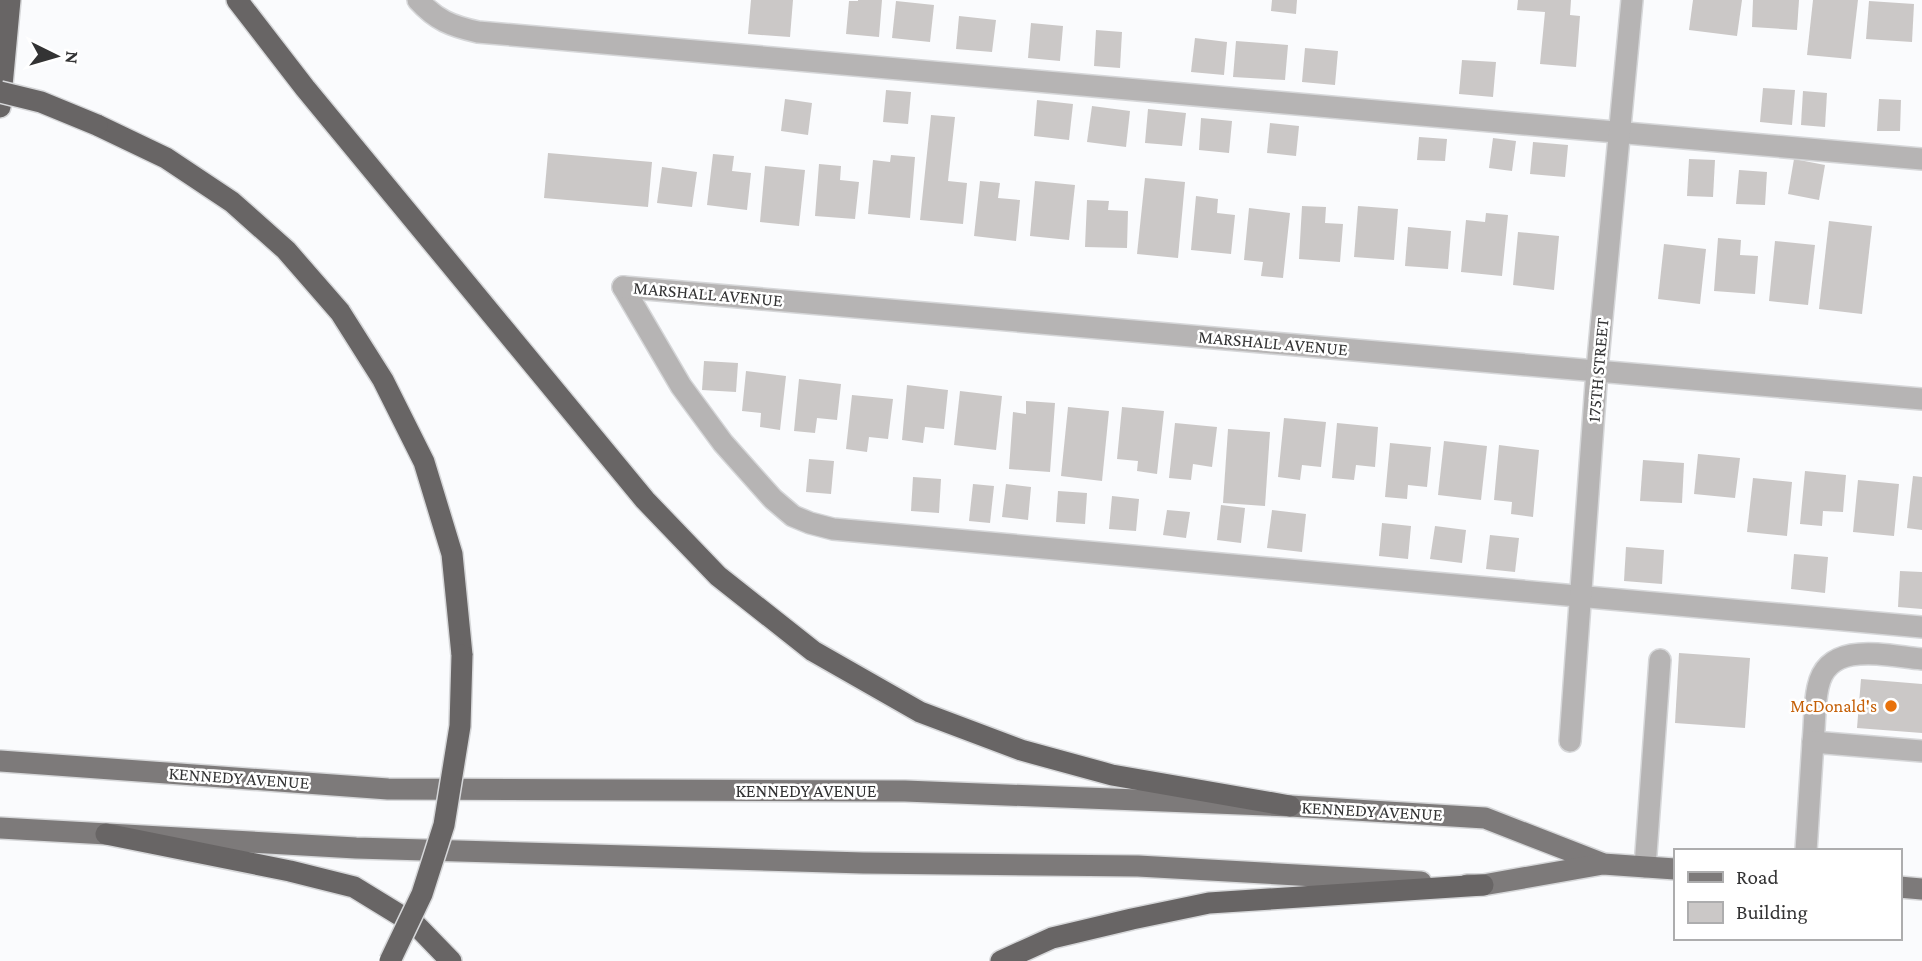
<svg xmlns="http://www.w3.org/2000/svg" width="1922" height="961" viewBox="0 0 1922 961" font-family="'Crimson Pro',serif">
<rect width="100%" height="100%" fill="#fafbfd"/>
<g fill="#cbc8c7">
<path d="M751 0H793L790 37 748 34Z"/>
<path d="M858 0H882L879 37 846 34 849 1H858Z"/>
<path d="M1272 0H1297L1296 14 1271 11Z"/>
<path d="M1518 0H1571L1570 15 1580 16 1576 67 1540 64 1545 12 1517 10Z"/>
<path d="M1693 0H1742L1737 36 1689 30Z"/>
<path d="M1753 0H1799L1797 30 1752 27Z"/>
<path d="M1813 0H1858L1851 59 1807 55Z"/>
<path d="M896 1 934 5 930 42 892 38Z"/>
<path d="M1869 1 1914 4 1912 42 1866 39Z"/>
<path d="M959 16 996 20 992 52 956 49Z"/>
<path d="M1031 23 1063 26 1060 61 1028 58Z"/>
<path d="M1096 30 1122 32 1120 68 1094 66Z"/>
<path d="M1195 38 1227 42 1224 75 1191 72Z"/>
<path d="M1236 41 1288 45 1285 80 1233 77Z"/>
<path d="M1305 48 1338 51 1335 85 1302 82Z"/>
<path d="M1462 60 1496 62 1493 97 1459 94Z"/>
<path d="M1763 88 1795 90 1792 125 1760 122Z"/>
<path d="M886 90 911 92 908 124 883 122Z"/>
<path d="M1803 91 1827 93 1825 127 1801 125Z"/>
<path d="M785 99 812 103 808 135 781 131Z"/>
<path d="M1879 99 1901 100 1900 131H1877Z"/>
<path d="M1037 100 1073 104 1069 140 1034 136Z"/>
<path d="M1092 106 1130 111 1126 147 1087 142Z"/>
<path d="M1148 109 1186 113 1182 146 1145 143Z"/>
<path d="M931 115 955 117 948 181 967 183 963 224 920 220Z"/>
<path d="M1201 118 1232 121 1229 153 1199 150Z"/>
<path d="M1270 123 1299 126 1296 156 1267 153Z"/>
<path d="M1419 137 1447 139 1445 161 1417 160Z"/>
<path d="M1493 138 1516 141 1512 171 1489 168Z"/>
<path d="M1533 142 1568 145 1565 177 1530 174Z"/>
<path d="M548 153 652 162 648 207 544 198Z"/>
<path d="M713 154 734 156 732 171 751 173 747 210 707 205Z"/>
<path d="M891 155 915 157 910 218 868 214 873 160 890 162Z"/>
<path d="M1689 159 1715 160 1713 197 1687 196Z"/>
<path d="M1794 159 1825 165 1819 200 1788 194Z"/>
<path d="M819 164 841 166 840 180 859 182 855 219 815 216Z"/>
<path d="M765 166 805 170 799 226 760 222Z"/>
<path d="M662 167 697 172 692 207 657 203Z"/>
<path d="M1739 170 1767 172 1765 205 1736 204Z"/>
<path d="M1145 178 1185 182 1178 258 1137 254Z"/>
<path d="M980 181 1000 183 998 198 1020 200 1016 241 974 236Z"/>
<path d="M1035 181 1075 185 1069 240 1030 236Z"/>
<path d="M1196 196 1218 199 1217 213 1235 215 1231 254 1191 250Z"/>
<path d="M1087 200 1109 201 1108 210 1128 211 1127 248 1085 247Z"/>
<path d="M1302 206 1326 207 1325 223 1343 224 1340 262 1299 259Z"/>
<path d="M1358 206 1398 209 1394 260 1354 257Z"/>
<path d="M1249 208 1290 213 1283 278 1261 276 1263 262 1244 260Z"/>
<path d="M1486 213 1508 215 1502 276 1461 272 1466 220 1485 222Z"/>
<path d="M1829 221 1872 226 1862 314 1819 309Z"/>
<path d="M1408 227 1451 231 1448 269 1405 266Z"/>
<path d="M1518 232 1559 236 1554 290 1513 285Z"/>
<path d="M1718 238 1741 240 1740 255 1758 256 1755 294 1714 291Z"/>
<path d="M1775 241 1815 245 1808 305 1769 301Z"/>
<path d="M1664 244 1706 249 1700 304 1658 299Z"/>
<path d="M704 361 738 363 736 392 702 390Z"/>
<path d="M746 371 786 376 780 430 760 427 761 413 742 411Z"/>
<path d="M799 379 841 384 837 420 817 418 815 433 794 431Z"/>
<path d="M907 385 948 390 944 429 925 427 923 443 902 440Z"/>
<path d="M960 391 1002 396 996 450 954 445Z"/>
<path d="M852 395 893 399 888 439 869 437 867 452 846 449Z"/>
<path d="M1026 401 1055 403 1050 472 1009 469 1013 412 1026 414Z"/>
<path d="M1068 407 1109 411 1102 481 1061 476Z"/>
<path d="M1122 407 1164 411 1157 474 1137 471 1138 461 1117 459Z"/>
<path d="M1284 418 1326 422 1321 467 1302 465 1300 480 1278 477Z"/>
<path d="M1175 423 1217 427 1212 467 1193 464 1191 480 1169 478Z"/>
<path d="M1337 423 1378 427 1375 467 1356 465 1354 480 1332 478Z"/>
<path d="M1228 429 1270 432 1265 506 1223 503Z"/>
<path d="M1444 441 1487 446 1481 500 1438 495Z"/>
<path d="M1390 443 1431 447 1427 487 1408 485 1407 499 1385 497Z"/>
<path d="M1499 445 1539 450 1533 517 1511 514 1512 502 1494 500Z"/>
<path d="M1698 454 1740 458 1735 498 1694 494Z"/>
<path d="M809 459 834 461 831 494 806 492Z"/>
<path d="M1643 460 1684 463 1682 503 1640 501Z"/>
<path d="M1805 471 1846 475 1843 512 1823 511 1822 526 1800 524Z"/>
<path d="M1913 476 1922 477V530L1907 528Z"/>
<path d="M913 477 941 479 939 513 911 511Z"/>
<path d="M1753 478 1792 482 1787 536 1747 532Z"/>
<path d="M1858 480 1899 484 1894 536 1853 532Z"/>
<path d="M973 484 994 486 990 523 969 521Z"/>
<path d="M1006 484 1031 487 1028 520 1002 517Z"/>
<path d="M1058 491 1087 493 1085 524 1056 522Z"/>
<path d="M1112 496 1139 499 1136 531 1109 529Z"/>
<path d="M1221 505 1245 508 1241 543 1217 540Z"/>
<path d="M1167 510 1190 512 1186 538 1163 535Z"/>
<path d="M1272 510 1306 514 1302 552 1267 548Z"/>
<path d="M1382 523 1411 526 1408 559 1379 556Z"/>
<path d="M1435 526 1466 530 1462 563 1430 559Z"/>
<path d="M1490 535 1519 538 1515 572 1486 569Z"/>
<path d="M1626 547 1664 550 1662 584 1624 581Z"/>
<path d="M1794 554 1828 557 1825 593 1791 589Z"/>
<path d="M1900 571 1922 572V609L1898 607Z"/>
<path d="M1679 653 1750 658 1745 728 1675 723Z"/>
<path d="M1861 679 1922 684V733L1857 728Z"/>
</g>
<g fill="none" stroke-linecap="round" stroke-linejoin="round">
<defs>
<g id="minor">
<path d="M418 0C436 20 451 26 478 32L1922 159"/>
<path d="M623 287 681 386 723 443 773 499 793 516 810 523 833 529 1922 627"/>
<path d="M623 287 1922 399"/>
<path d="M1570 741 1597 370 1632 0"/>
<path d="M1813 742C1815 724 1814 704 1818 687 1828 639 1887 656 1922 659"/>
<path d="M1806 851 1813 742 1922 751"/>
<path d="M1645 867 1660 660"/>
</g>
<g id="major">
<path d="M0 761 388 789 905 791 1290 806 1485 818 1601 863"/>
<path d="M0 828 356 848 863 863 1138 866 1421 882"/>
<path d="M1467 885H1483L1603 864 1675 869"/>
<path d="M1899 887 1922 889"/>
</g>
<g id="highway">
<path d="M237 0 305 88 645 500 718 576 813 651 920 712 1021 750 1112 775 1290 806"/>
<path d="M0 107 10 0"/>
<path d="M97 125 166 158 232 202 286 250 340 312 383 380 424 462 452 554 462 655"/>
<path d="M106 834 290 871 354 887 416 925 451 961"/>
<path d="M1001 961 1052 938 1132 919 1209 903 1483 885"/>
</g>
</defs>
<use href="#minor" stroke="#d6d7d9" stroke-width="24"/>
<use href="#major" stroke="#d6d7d9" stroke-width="24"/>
<use href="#highway" stroke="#d6d7d9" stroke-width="24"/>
<use href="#minor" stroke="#b6b4b4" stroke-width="21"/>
<use href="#major" stroke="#7d7a7a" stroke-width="21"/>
<use href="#highway" stroke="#686565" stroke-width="21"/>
<defs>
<g id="highway-bridge">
<path d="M0 92 41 102 97 125"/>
<path d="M390 961 422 894 444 825 460 726 462 655"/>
</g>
</defs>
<use href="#highway-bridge" stroke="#d6d7d9" stroke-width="24" stroke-linecap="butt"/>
<use href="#highway-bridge" stroke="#686565" stroke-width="21"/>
</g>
<circle fill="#e8710a" stroke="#fff" stroke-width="2.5" cx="1891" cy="706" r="7"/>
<g text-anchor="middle" stroke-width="5" stroke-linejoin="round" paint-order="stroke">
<g font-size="18" fill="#333334" stroke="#fff">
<text transform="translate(708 294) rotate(5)" y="6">MARSHALL AVENUE</text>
<text transform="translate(1273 343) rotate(5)" y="6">MARSHALL AVENUE</text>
<text transform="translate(1598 370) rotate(-85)" y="6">175TH STREET</text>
<text transform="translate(239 778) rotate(4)" y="6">KENNEDY AVENUE</text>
<text x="806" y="797">KENNEDY AVENUE</text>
<text transform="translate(1372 811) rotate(3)" y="6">KENNEDY AVENUE</text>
</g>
<g font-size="18" fill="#c56008" stroke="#fff" text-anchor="end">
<text x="1877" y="712">McDonald's</text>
</g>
</g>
<rect x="1674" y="849" width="228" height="91" fill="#ffffff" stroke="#adadae" stroke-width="2"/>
<rect x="1688" y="872" width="35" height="10" fill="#7d7a7a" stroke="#adadae" stroke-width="2"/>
<text x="1736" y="884" font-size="21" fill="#333334">Road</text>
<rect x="1688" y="902" width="35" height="21" fill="#cbc8c7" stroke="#adadae" stroke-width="2"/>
<text x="1736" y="919" font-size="21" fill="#333334">Building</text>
<g transform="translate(56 56) rotate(95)" stroke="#ffffff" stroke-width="5" paint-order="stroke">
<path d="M0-5L12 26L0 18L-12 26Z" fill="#333334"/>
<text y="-10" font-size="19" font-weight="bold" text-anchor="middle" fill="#333334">N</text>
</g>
</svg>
